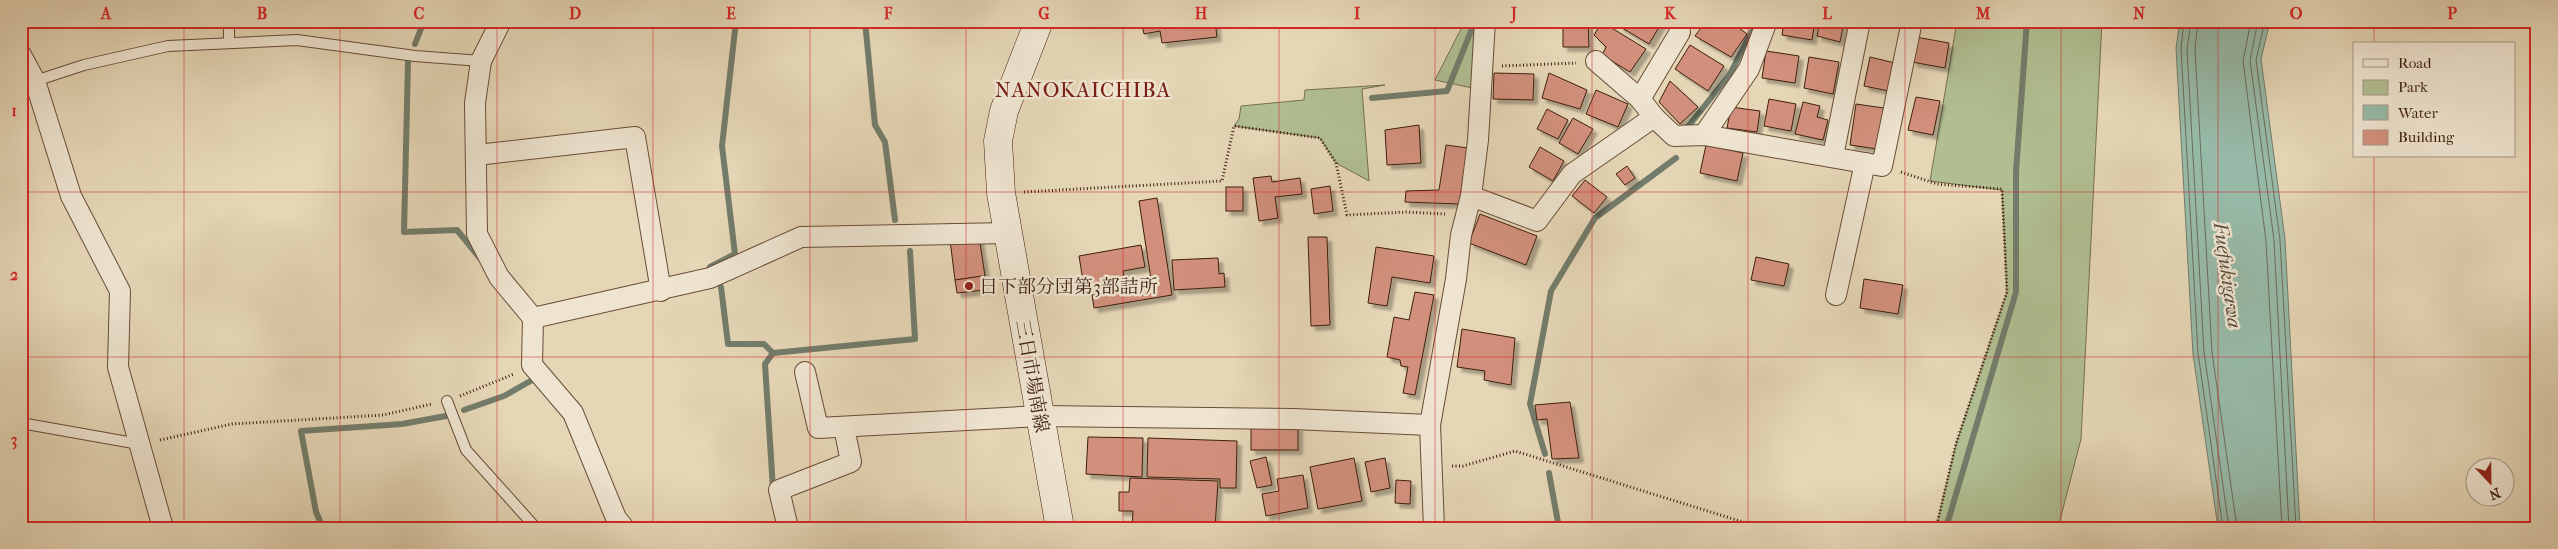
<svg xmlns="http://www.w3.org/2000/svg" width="2558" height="549" viewBox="0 0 2558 549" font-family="'IM FELL French Canon','Noto Serif JP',serif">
<defs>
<filter id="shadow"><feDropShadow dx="4.5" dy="4.5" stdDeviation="1" flood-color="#0004"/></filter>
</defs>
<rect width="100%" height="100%" fill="#e5d6b6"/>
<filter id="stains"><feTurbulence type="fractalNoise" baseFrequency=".004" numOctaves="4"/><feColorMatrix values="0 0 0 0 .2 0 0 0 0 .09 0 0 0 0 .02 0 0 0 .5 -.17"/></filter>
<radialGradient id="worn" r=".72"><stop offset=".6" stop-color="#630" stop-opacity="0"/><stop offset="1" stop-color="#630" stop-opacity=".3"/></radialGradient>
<g fill="#b0be91" stroke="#776e4f">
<path d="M1465 21H1485L1482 90 1435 80Z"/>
<path d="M1957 21H2102L2081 439 2058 528H1936L1956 444 2007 292 2002 190 1930 181Z"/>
<path d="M1385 85 1362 89 1369 181 1336 163 1320 138 1234 126 1239 119 1241 106 1304 100 1305 90Z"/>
</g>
<path fill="#97baa8" stroke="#737c6a" d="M2180 21H2270L2261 59 2285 239 2300 528H2218L2193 354 2176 48Z"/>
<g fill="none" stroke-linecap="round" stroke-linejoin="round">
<g stroke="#6a6c5a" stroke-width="1">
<path d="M2184 21 2181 48 2198 353 2223 528"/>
<path d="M2191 21 2187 49 2204 352 2229 528"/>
<path d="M2198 21 2195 49 2212 352 2237 528"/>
<path d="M2251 21 2243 61 2266 241 2282 528"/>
<path d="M2258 21 2250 60 2274 240 2289 528"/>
<path d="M2265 21 2256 60 2280 240 2296 528"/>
</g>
<g stroke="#737c6a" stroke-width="6">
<path d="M865 21 875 125 885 142 895 220"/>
<path d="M415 44 424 21"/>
<path d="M408 62 404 232 457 230 479 257"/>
<path d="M1372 98 1447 91 1475 21"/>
<path d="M1687 128 1730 74 1757 21"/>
<path d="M710 267 735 254 722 146 736 21"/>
<path d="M721 287 728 344H764L773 353 765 364 773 489"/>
<path d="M773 353 915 339 910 251"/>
<path d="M464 410 504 396 534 379"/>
<path d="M1545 454 1530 404 1551 291 1595 218 1676 158"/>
<path d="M1549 473 1559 528"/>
<path d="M323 528 316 512 301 431 402 424 446 416"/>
<path d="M1946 528 2016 292V172L2027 21"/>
</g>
</g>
<g fill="#d2907c" stroke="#3e1e0d" filter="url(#shadow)">
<path d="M1141 21H1215L1217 37 1162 43 1160 31 1144 34Z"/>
<path d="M1622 21H1661L1662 22 1649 44 1619 26Z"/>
<path d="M1706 21H1730L1747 34 1731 57 1695 36Z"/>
<path d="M1784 21H1815L1812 40 1782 35Z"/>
<path d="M1820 21H1844L1840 42 1817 36Z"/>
<path d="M1602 22 1646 49 1630 72 1602 55 1606 47 1594 35Z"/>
<path d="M1563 23H1588L1589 47H1563Z"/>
<path d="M1916 37 1949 43 1945 68 1912 62Z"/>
<path d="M1690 45 1724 66 1708 91 1675 69Z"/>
<path d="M1766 51 1799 56 1795 83 1762 78Z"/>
<path d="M1809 57 1839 62 1833 94 1804 88Z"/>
<path d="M1870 57 1895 63 1889 91 1864 86Z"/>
<path d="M1494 73 1534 74 1533 100 1493 99Z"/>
<path d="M1549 73 1587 90 1580 109 1542 98Z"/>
<path d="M1670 81 1698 107 1680 124 1659 102Z"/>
<path d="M1596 90 1628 104 1618 127 1586 114Z"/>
<path d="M1916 97 1940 101 1933 135 1908 130Z"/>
<path d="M1769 99 1796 104 1791 131 1764 126Z"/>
<path d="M1803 102 1820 106 1817 117 1828 120 1823 140 1795 134Z"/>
<path d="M1856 104 1884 108 1877 149 1850 145Z"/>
<path d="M1731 107 1760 111 1757 132 1727 128Z"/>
<path d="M1547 109 1568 120 1558 139 1537 129Z"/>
<path d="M1573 118 1593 129 1578 154 1559 143Z"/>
<path d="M1419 125 1421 163 1387 165 1385 130Z"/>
<path d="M1446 145 1468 148 1459 204 1405 202 1406 191 1439 190Z"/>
<path d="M1706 145 1743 153 1737 181 1700 173Z"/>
<path d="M1540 147 1564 161 1553 181 1529 167Z"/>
<path d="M1627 166 1635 178 1625 185 1616 174Z"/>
<path d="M1271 176 1272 182 1300 178 1302 194 1275 197 1278 218 1259 221 1253 178Z"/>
<path d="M1585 180 1607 197 1594 213 1572 196Z"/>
<path d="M1330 186 1333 211 1314 214 1311 189Z"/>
<rect x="1226" y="187" width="17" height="24"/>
<path d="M1157 198 1172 295 1094 308 1092 295 1152 286 1139 201Z"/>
<path d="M1480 214 1537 236 1526 265 1469 243Z"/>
<path d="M979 236 985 276 955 280 950 240Z"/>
<path d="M1308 237H1327L1330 325 1311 326Z"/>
<path d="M1141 245 1145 267 1123 271 1125 280 1084 287 1079 256Z"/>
<path d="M1376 247 1434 256 1430 283 1392 277 1387 306 1368 303Z"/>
<path d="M1756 257 1789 264 1784 286 1751 280Z"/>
<path d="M1218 258 1219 274 1224 273 1225 287 1174 290 1172 260Z"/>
<path d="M982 276 984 290 957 293 955 280Z"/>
<path d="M1864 279 1903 285 1898 314 1860 308Z"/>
<path d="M1415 292 1434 295 1415 395 1403 393 1408 367 1401 366 1400 360 1387 357 1394 317 1409 320Z"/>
<path d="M1462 329 1515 338 1511 385 1484 380 1485 371 1457 367Z"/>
<path d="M1570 402 1579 458 1552 459 1547 419 1537 420 1535 405Z"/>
<rect x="1251" y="426" width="47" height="24"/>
<path d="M1088 437 1143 438 1142 477 1086 474Z"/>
<path d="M1148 438 1237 441 1236 488H1220V479L1147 477Z"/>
<path d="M1266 457 1272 485 1257 488 1250 461Z"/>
<path d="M1354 458 1362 501 1318 509 1310 467Z"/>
<path d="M1385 458 1390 488 1371 492 1365 462Z"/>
<path d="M1303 475 1308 508 1266 516 1262 494 1279 491 1277 479Z"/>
<path d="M1130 478 1218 481 1215 528 1132 527 1133 511H1119V492H1129Z"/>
<path d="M1396 480 1411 481 1410 504 1395 503Z"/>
</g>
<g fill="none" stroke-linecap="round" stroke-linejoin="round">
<defs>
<g id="service">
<path d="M229 21V43"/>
<path d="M35 81 84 65 168 46 297 40 415 56 481 61"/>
<path d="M447 401 466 450 536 528"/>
<path d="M21 423 139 444"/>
</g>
<g id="minor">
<path d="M501 21 481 61 475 103 477 234 499 277 533 318 532 365 573 413 616 518 624 528"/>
<path d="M21 55 35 81 71 196 120 291 118 367 163 528"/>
<path d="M1640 99 1680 32"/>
<path d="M1654 117 1674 136 1704 135 1882 166 1912 21"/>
<path d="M1704 135 1749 69 1767 21"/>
<path d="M477 155 635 137 661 291"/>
<path d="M1833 156 1860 21"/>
<path d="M1471 196 1537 221 1572 174 1654 117 1640 99 1596 61"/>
<path d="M1836 295 1865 163"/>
<path d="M533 318 710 278 801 237 1008 233"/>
<path d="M805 372 818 428 1040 416 1293 419 1430 425"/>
<path d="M788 528 779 490 851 462 844 427"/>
<path d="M1434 528 1430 425 1456 279 1461 235 1471 196 1478 140 1485 21"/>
</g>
<path id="secondary" d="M1039 21 1004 111 998 141 1001 193 1060 528"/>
</defs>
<use href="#service" stroke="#684c37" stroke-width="12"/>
<use href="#minor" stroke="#684c37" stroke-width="22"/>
<use href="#secondary" stroke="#3e1e0d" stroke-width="29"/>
<g stroke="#3e1e0d" stroke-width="3" stroke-dasharray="1 2.5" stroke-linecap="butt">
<path d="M1502 66 1576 63"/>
<path d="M1901 172 1937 184 2002 189 2007 292 1956 444 1936 528"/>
<path d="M1024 192 1222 181 1234 126 1320 138 1336 163 1347 215 1406 212 1445 214"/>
<path d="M460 396 514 374"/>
<path d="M160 440 232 424 383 415 432 404"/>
<path d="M1452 466H1463L1515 451 1762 528"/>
</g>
<use href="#service" stroke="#eee4d0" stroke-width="10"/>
<use href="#minor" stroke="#eee4d0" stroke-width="20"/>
<use href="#secondary" stroke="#eee4d0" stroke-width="28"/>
</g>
<path fill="none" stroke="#d62828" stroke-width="1" stroke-opacity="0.55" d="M184 21V528M340 21V528M497 21V528M653 21V528M810 21V528M966 21V528M1123 21V528M1279 21V528M1435 21V528M1592 21V528M1748 21V528M1905 21V528M2061 21V528M2218 21V528M2374 21V44M2374 156V528M21 192H2537M21 357H2537"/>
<circle fill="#8f2418" stroke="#eee4d0" stroke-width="2" cx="969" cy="286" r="5"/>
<g text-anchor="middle" stroke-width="5" stroke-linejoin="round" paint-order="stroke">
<g font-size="19" fill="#3e1e0d" stroke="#eee4d0" text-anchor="start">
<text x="979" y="293">日下部分団第3部詰所</text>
</g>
<g font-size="19" fill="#3e1e0d" stroke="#eee4d0">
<text transform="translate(1033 376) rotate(80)" y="7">三日市場南線</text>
</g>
<g font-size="20" font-style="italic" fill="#594d3c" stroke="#eee4d0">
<text transform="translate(2228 275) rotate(82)" y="7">Fuefukigawa</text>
</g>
<g font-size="21" letter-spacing="1" fill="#7a1f14" stroke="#eee4d0">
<text x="1083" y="97">NANOKAICHIBA</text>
</g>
</g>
<rect width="2558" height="549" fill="none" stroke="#e5d6b6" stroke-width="55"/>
<rect x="2353" y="42" width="162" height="115" fill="#eee4d0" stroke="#a89582"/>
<rect x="2363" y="59" width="25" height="8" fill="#eee4d0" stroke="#a89582"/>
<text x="2398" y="68" font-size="15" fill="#3e1e0d">Road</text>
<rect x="2363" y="80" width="25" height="15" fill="#b0be91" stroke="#a89582"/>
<text x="2398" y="92" font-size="15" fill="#3e1e0d">Park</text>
<rect x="2363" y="105" width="25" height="15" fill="#97baa8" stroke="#a89582"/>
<text x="2398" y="118" font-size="15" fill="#3e1e0d">Water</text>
<rect x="2363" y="130" width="25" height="15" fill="#d2907c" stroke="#a89582"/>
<text x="2398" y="142" font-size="15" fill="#3e1e0d">Building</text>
<g transform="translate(2490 482) rotate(158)"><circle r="24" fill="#eee4d0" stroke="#a89582"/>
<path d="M0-4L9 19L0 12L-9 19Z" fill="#8f2418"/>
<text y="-8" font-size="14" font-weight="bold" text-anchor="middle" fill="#3e1e0d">N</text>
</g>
<rect x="28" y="28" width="2502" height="494" fill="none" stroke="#d62828" stroke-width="2"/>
<g font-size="16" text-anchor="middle" font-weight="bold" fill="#d62828">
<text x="106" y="19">A</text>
<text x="262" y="19">B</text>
<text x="419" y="19">C</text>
<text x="575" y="19">D</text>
<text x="731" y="19">E</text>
<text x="888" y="19">F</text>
<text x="1044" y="19">G</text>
<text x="1201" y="19">H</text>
<text x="1357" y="19">I</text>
<text x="1514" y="19">J</text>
<text x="1670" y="19">K</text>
<text x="1827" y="19">L</text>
<text x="1983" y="19">M</text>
<text x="2139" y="19">N</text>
<text x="2296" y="19">O</text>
<text x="2452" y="19">P</text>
<text x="14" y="116">1</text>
<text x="14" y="280">2</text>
<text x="14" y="445">3</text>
</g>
<rect width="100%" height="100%" filter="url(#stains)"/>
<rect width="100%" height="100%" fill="url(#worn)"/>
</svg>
